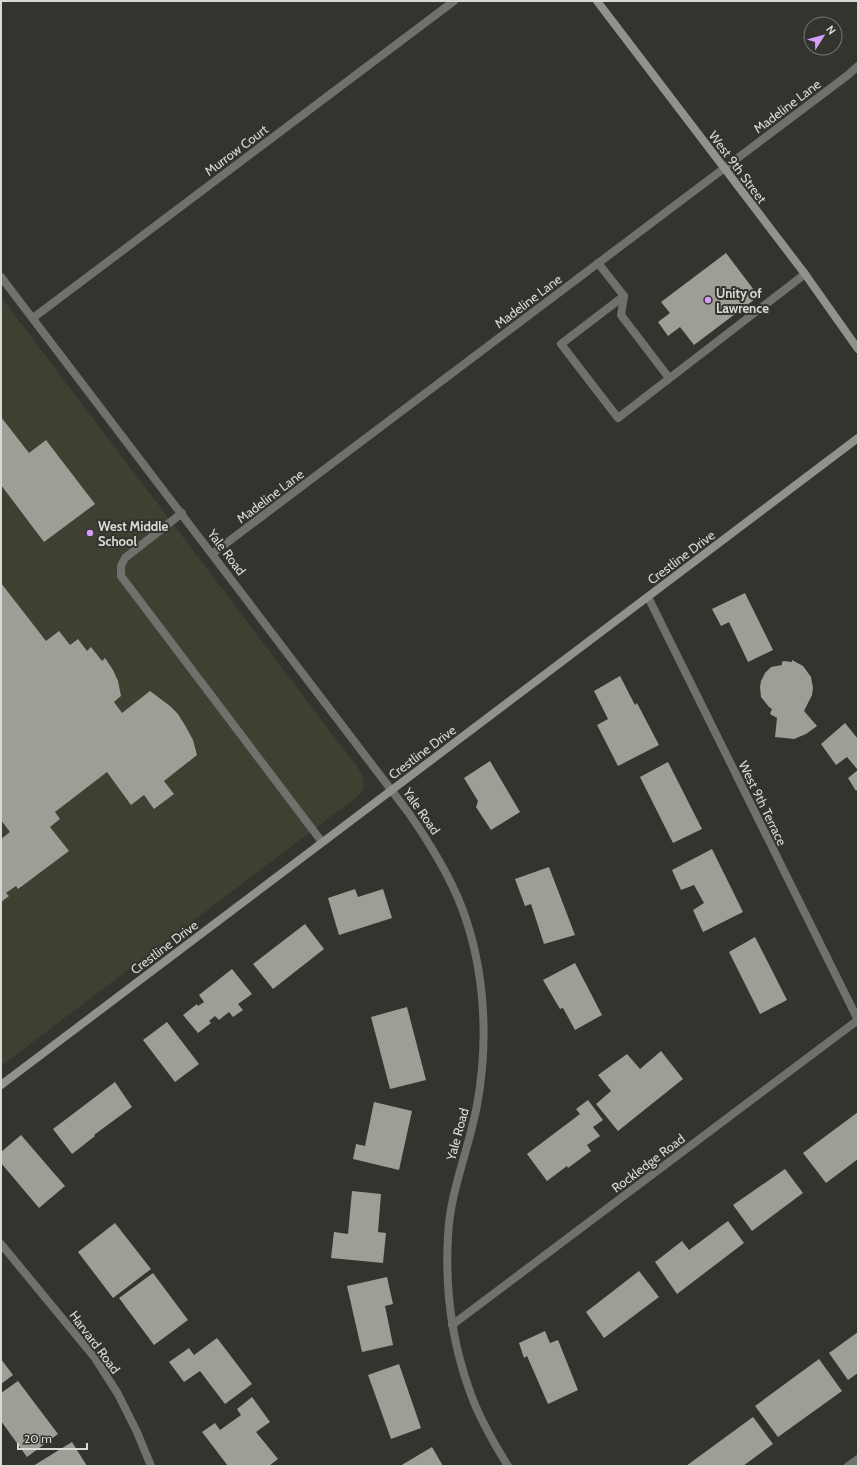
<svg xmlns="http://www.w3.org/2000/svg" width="859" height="1467" viewBox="0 0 859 1467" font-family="Cabin,sans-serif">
<rect width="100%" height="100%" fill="#34342e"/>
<path fill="#3f3f32" d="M1 297 358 768 362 775 364 784 362 791 358 796 1 1066Z"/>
<g fill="#9d9e96">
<path d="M726 253 754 290 750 293 755 299 694 345 680 327 668 336 658 322 670 313 661 302Z"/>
<path d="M1 417 29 453 46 440 95 504 44 542 1 485Z"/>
<path d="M1 583 46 641 59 631 70 645 78 639 87 651 91 647 102 661 105 658 113 670 118 681 121 696 114 702 122 713 150 691 170 706 178 714 186 727 193 740 197 755 164 781 174 794 154 809 144 795 131 805 107 772 55 812 60 819 50 827 69 851 18 889 16 886 6 893 9 896 1 902V839L10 832 1 820Z"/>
<path d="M745 593 773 650 748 662 729 622 721 626 712 609Z"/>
<path d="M792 660 803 666 811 677 813 688 812 695 804 711 817 726 806 734 794 739 775 737 777 718 770 714 772 709 769 707 761 697 760 687 761 681 765 673 771 667 782 665V662L784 661 792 662Z"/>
<path d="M620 676 635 705 637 703 659 745 618 766 597 725 608 719 594 691Z"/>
<path d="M845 723 858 739V789L856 791 848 778 858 770 847 757 836 765 821 744Z"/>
<path d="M490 761 520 812 491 830 476 807 478 801 464 778Z"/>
<path d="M668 762 702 829 673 843 640 777Z"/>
<path d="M712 849 743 912 703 932 693 910 704 903 694 885 681 890 672 870Z"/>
<path d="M549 867 575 935 544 944 531 904 525 906 515 879Z"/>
<path d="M355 889 358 897 383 889 392 918 339 935 328 898Z"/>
<path d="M305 924 324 949 273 989 253 964Z"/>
<path d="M755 937 787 1000 760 1014 729 952Z"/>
<path d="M575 963 602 1015 575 1030 563 1008 560 1009 543 980Z"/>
<path d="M232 969 252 994 238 1004 243 1010 233 1017 229 1012 219 1020 215 1016 209 1021 211 1023 198 1033 183 1015 197 1004 198 1006 204 1002 199 995Z"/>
<path d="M407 1007 426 1080 390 1089 371 1017Z"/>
<path d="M167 1022 199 1064 175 1082 143 1040Z"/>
<path d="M661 1051 683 1079 618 1131 596 1104 611 1091 598 1075 627 1054 640 1069Z"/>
<path d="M115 1082 132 1107 94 1135 95 1136 72 1154 53 1129Z"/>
<path d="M588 1100 603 1120 593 1127 600 1136 587 1145 591 1151 568 1168 567 1166 547 1181 527 1154 580 1114 576 1109Z"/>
<path d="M374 1102 412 1111 399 1170 353 1159 356 1144 365 1146Z"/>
<path d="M858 1112V1159L826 1183 803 1153Z"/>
<path d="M21 1135 65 1186 39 1208 1 1163V1152Z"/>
<path d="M785 1169 803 1193 752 1231 733 1205Z"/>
<path d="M352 1191 381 1194 378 1232 386 1233 383 1263 331 1258 334 1232 348 1234Z"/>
<path d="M728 1221 744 1243 677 1294 655 1262 682 1241 689 1250Z"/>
<path d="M115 1223 151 1269 113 1298 78 1252Z"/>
<path d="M639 1271 659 1297 604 1338 586 1312Z"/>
<path d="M153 1273 188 1320 154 1345 119 1298Z"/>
<path d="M387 1277 393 1304 385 1306 393 1345 362 1352 347 1286Z"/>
<path d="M545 1331 550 1343 558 1340 578 1390 548 1404 527 1356 524 1358 519 1343Z"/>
<path d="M858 1332V1373L848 1380 829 1353Z"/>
<path d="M217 1338 252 1384 225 1404 200 1371 184 1382 169 1362 189 1348 194 1355Z"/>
<path d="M1 1359 13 1375 1 1384Z"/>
<path d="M819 1359 842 1391 778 1437 755 1406Z"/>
<path d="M399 1364 421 1428 391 1439 368 1375Z"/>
<path d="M18 1381 58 1434 27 1457 1 1421V1393Z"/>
<path d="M252 1397 270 1422 256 1432 278 1459 269 1466H228L202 1432 215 1423 220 1430 241 1415 237 1409Z"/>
<path d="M753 1417 773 1444 743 1466H686Z"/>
<path d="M72 1442 87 1466H33Z"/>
<path d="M432 1447 443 1466H400Z"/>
</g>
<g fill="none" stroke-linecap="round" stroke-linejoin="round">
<g stroke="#70706d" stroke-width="8">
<path d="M598 263 624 296 621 315 669 378"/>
<path d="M624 296 561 344 618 418 805 274"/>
<path d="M182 513 125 558 121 566V576L322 842"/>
</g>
<g stroke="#70706d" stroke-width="8">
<path d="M1 277 408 812C429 842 449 874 462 908 485 969 489 1041 477 1105 469 1149 450 1191 448 1236 445 1288 452 1341 469 1389 478 1416 493 1442 508 1466"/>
<path d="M33 318 454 1"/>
<path d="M212 554 848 75 858 66"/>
<path d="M648 597 858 1020"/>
<path d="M1 1244 95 1358 118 1394 137 1432 151 1466"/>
<path d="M452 1325 858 1020"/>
<path d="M848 1466 858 1459"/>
</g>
<g stroke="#91928c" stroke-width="8">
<path d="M597 1 805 274 858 349"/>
<path d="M1 1085 858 438"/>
</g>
</g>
<g fill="#d49cfb" stroke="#34342e" stroke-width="1.5">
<circle cx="708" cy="300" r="4"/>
<circle cx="90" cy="533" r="4"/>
</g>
<g text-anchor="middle" stroke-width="4" stroke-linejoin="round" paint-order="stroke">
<g font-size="13" fill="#d9d9d5" stroke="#34342e">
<text transform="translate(787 106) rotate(-37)" y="5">Madeline Lane</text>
<text transform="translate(236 150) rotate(-37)" y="5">Murrow Court</text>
<text transform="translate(738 167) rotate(53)" y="5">West 9th Street</text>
<text transform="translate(528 301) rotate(-37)" y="5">Madeline Lane</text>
<text transform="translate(270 496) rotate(-37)" y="5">Madeline Lane</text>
<text transform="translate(227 552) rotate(53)" y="5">Yale Road</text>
<text transform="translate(681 557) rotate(-37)" y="5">Crestline Drive</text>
<text transform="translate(422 752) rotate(-37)" y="5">Crestline Drive</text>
<text transform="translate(763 803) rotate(64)" y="5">West 9th Terrace</text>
<text transform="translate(422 811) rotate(55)" y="5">Yale Road</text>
<text transform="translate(164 947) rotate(-37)" y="5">Crestline Drive</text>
<text transform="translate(457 1134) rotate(-75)" y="5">Yale Road</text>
<text transform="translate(648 1163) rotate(-37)" y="5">Rockledge Road</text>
<text transform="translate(95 1342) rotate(53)" y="5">Harvard Road</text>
</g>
<g font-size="13" font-weight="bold" fill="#d9d9d5" stroke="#34342e" text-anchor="start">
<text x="716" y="298">Unity of<tspan x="716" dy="15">Lawrence</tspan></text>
<text x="98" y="531">West Middle<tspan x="98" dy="15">School</tspan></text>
</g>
</g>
<rect width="859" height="1467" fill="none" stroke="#d9d9d5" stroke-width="4"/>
<g transform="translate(823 36) rotate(53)"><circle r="19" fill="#34342e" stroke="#767671"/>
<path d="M0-3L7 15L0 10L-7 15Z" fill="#d49cfb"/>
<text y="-6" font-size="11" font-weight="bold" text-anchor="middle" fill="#d9d9d5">N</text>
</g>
<path d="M18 1443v6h69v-6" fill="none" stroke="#d9d9d5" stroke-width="2"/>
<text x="24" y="1443" font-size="12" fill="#d9d9d5" stroke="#34342e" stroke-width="3" paint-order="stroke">20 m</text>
</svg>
